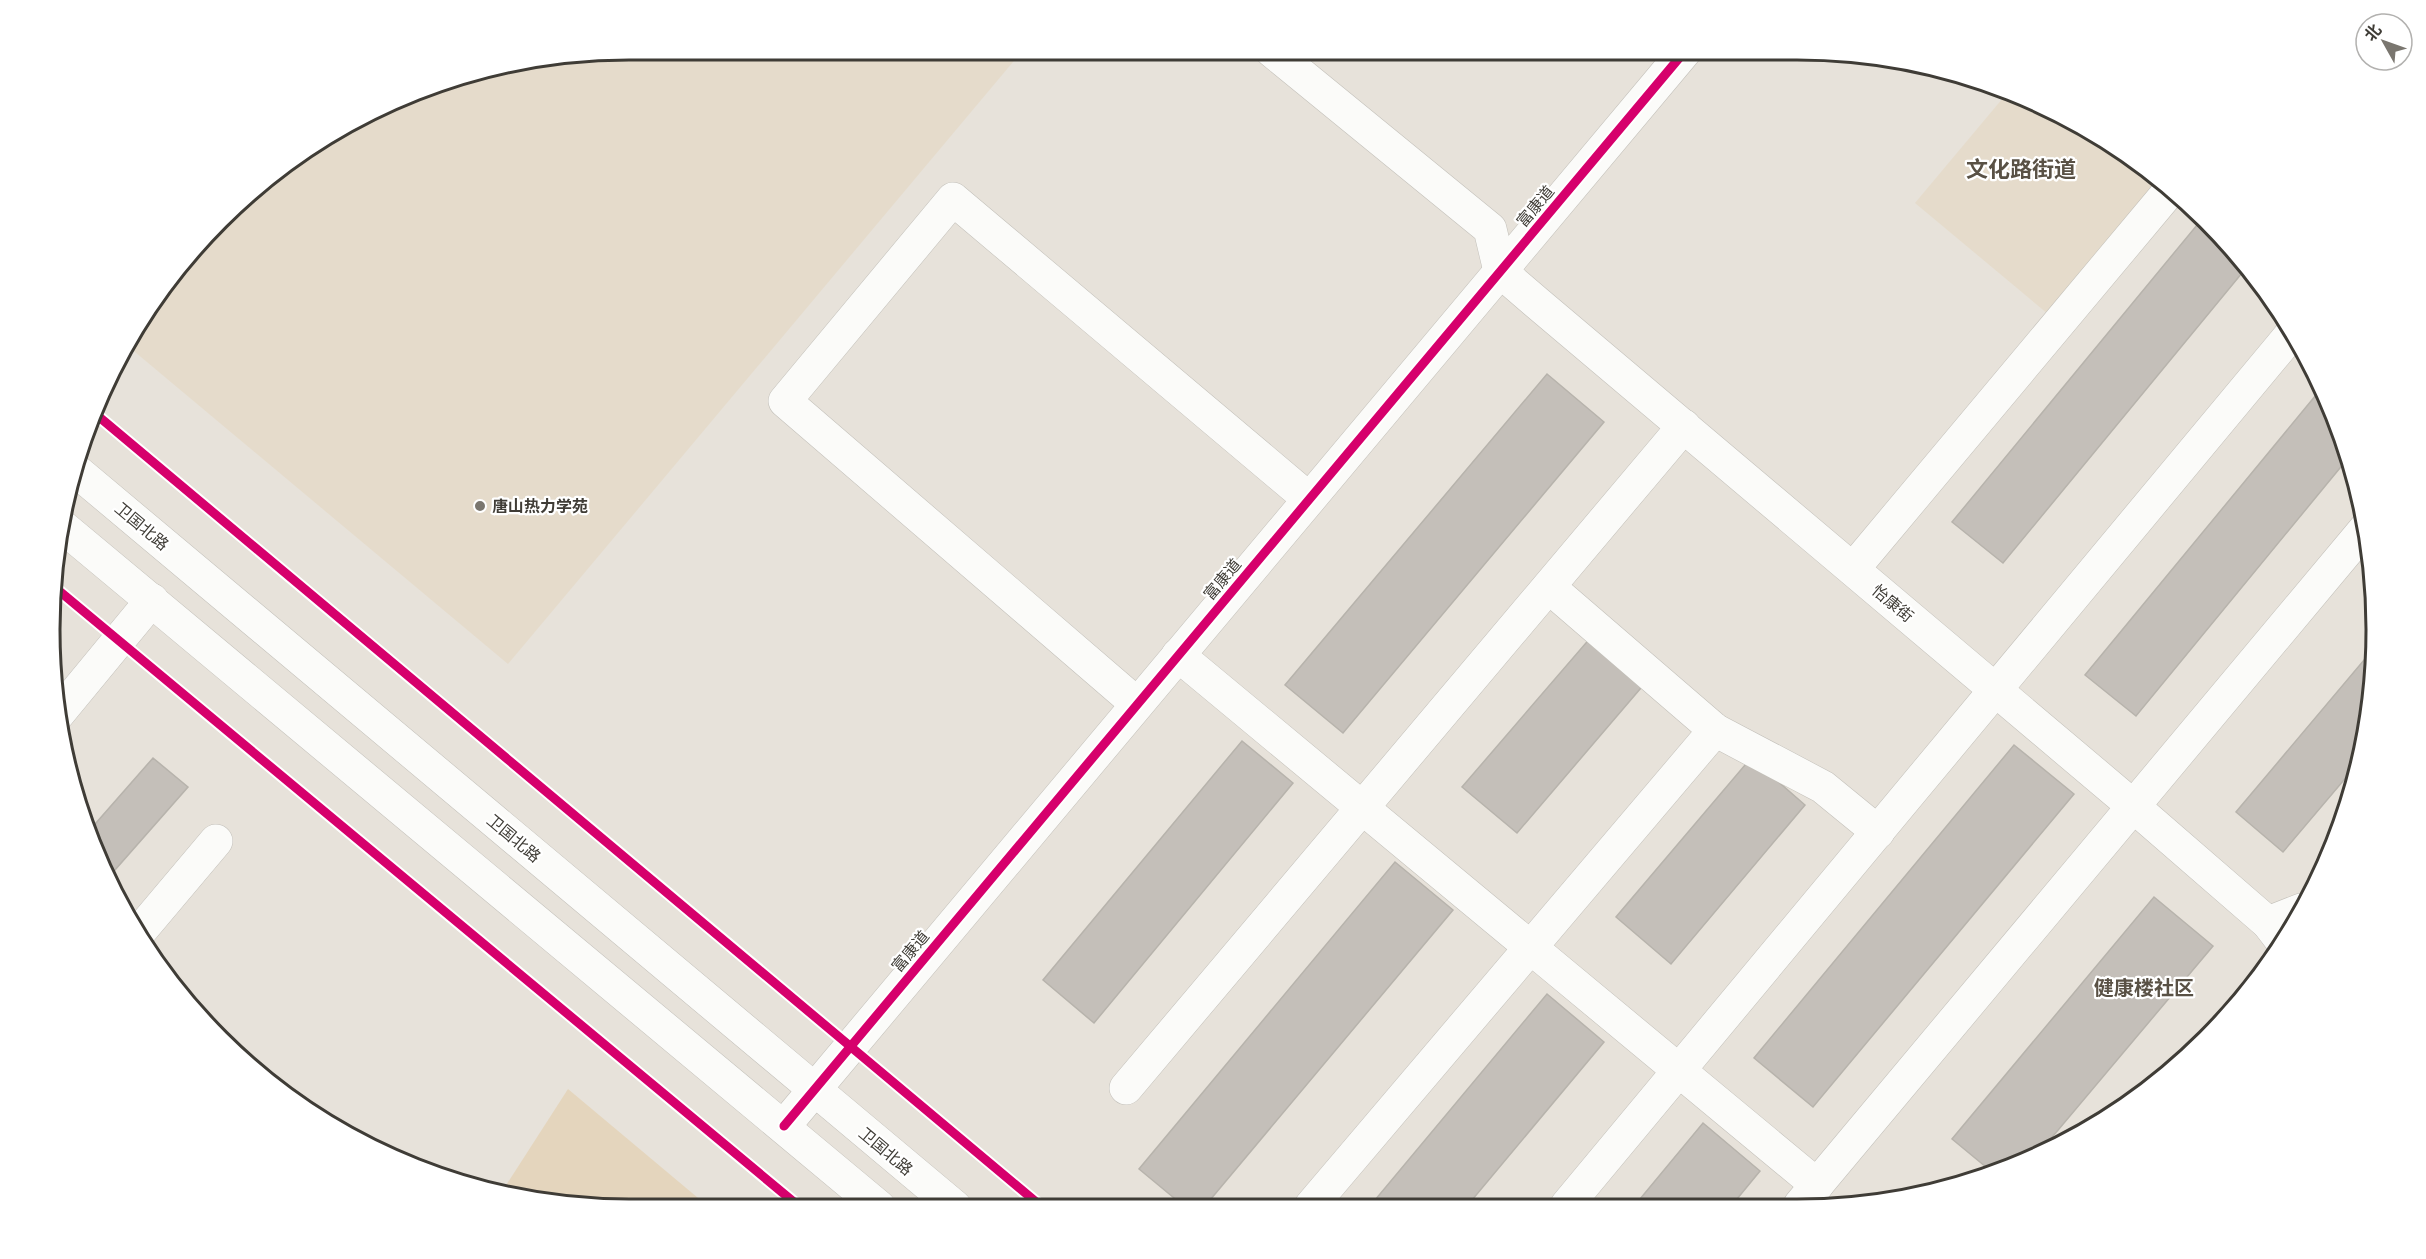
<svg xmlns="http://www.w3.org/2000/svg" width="2426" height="1259" viewBox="0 0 2426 1259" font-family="Georgia,'Noto Sans SC',serif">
<rect width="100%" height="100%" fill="#e7e2da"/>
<g fill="#e5dbcb">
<path d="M630 50H1023L508 664 129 347 147 308 276 170 443 80Z"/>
<path d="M2008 92 2053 109 2150 170 2172 190 2060 324 1915 203Z"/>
</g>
<path fill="#e4d5bd" d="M568 1089 710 1208H592L501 1193Z"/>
<g fill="#c4bfb9" stroke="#b7b3ac" stroke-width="1.5">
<path d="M2202 219 2233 247 2247 267 2003 563 1952 522Z"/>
<path d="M1547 374 1604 422 1343 733 1285 685Z"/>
<path d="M2321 389 2346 443 2349 457 2136 716 2085 675Z"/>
<path d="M1598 629 1652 675 1517 833 1462 787Z"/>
<path d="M2375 647V668L2360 761 2283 852 2236 812Z"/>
<path d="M1242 741 1293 783 1094 1023 1043 980Z"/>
<path d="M2014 745 2074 794 1813 1107 1754 1058Z"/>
<path d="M153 758 188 787 107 879 89 831Z"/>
<path d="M1751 758 1805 805 1671 964 1616 917Z"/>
<path d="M1395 862 1453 910 1205 1206 1185 1207 1139 1169Z"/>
<path d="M2154 897 2213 946 2038 1154 2018 1165 1992 1172 1952 1139Z"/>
<path d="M1547 994 1604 1042 1467 1206H1370Z"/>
<path d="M1703 1123 1760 1171 1732 1205H1635Z"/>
</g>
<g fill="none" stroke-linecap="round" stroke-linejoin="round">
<defs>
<g id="minor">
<path d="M1271 50 1490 229 1500 271 1536 302 2133 806 2268 923 2281 940"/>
<path d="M1853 569 2171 189"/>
<path d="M1549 587 1715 730 1823 787 1878 832"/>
<path d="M1178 655 1817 1185"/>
<path d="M1137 704 785 401 953 199 1309 499"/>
<path d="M58 714 152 600"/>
<path d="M2268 923 2301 910"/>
<path d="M141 930 216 841"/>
<path d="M1126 1088 1684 426"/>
<path d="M784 1126 1685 51"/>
<path d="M1567 1205 2293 332"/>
<path d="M1800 1205 2366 528"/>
<path d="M1311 1206 1715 730"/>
</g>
<g id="major">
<path d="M74 469 955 1207"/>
<path d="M64 528 879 1207"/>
</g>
</defs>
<use href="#minor" stroke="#c3c0ba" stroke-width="34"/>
<use href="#major" stroke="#c3c0ba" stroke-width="34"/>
<use href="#minor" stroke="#fbfbf9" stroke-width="33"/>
<use href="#major" stroke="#fbfbf9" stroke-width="33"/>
<defs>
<g id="cycleway">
<path d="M98 416 1042 1207"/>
<path d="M58 590 801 1208"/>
<path d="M784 1126 1685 51"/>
</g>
</defs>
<use href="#cycleway" stroke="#fff" stroke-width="13"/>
<use href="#cycleway" stroke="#d6006c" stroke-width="9"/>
</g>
<circle fill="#7a766f" stroke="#fff" stroke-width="2" cx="480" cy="506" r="6"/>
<g text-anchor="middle" stroke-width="4.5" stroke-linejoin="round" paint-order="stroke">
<g font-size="16" fill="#3f3c36" stroke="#fff">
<text transform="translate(1535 206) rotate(-50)" y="6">富康道</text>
<text transform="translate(142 526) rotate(40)" y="6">卫国北路</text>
<text transform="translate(1222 579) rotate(-50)" y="6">富康道</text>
<text transform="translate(1893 603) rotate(40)" y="6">怡康街</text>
<text transform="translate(514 838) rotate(40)" y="6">卫国北路</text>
<text transform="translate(910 951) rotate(-50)" y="6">富康道</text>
<text transform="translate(886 1151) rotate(40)" y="6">卫国北路</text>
</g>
<g font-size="16" font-weight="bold" fill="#3f3c36" stroke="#fff" text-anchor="start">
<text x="492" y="512">唐山热力学苑</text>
</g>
<g font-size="20" font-weight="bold" fill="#595145" stroke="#fff">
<text x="2144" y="995">健康楼社区</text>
</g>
<g font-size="22" font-weight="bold" fill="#595145" stroke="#fff">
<text x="2021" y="177">文化路街道</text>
</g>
</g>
<path d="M0 0H2426V1259H0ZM629 60H1797A569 569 0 0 1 2366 629V630A569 569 0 0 1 1797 1199H629A569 569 0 0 1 60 630V629A569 569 0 0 1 629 60Z" fill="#fff" fill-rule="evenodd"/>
<path fill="none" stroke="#3f3c36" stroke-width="3" d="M629 60H1797A569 569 0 0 1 2366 629V630A569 569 0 0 1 1797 1199H629A569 569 0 0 1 60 630V629A569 569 0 0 1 629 60Z"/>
<g transform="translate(2384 42) rotate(310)"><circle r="28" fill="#ffffff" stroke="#b2b1af" stroke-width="1.5"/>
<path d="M0-4.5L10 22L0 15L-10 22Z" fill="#7a766f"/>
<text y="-9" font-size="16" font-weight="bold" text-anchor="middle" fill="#3f3c36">北</text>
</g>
</svg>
